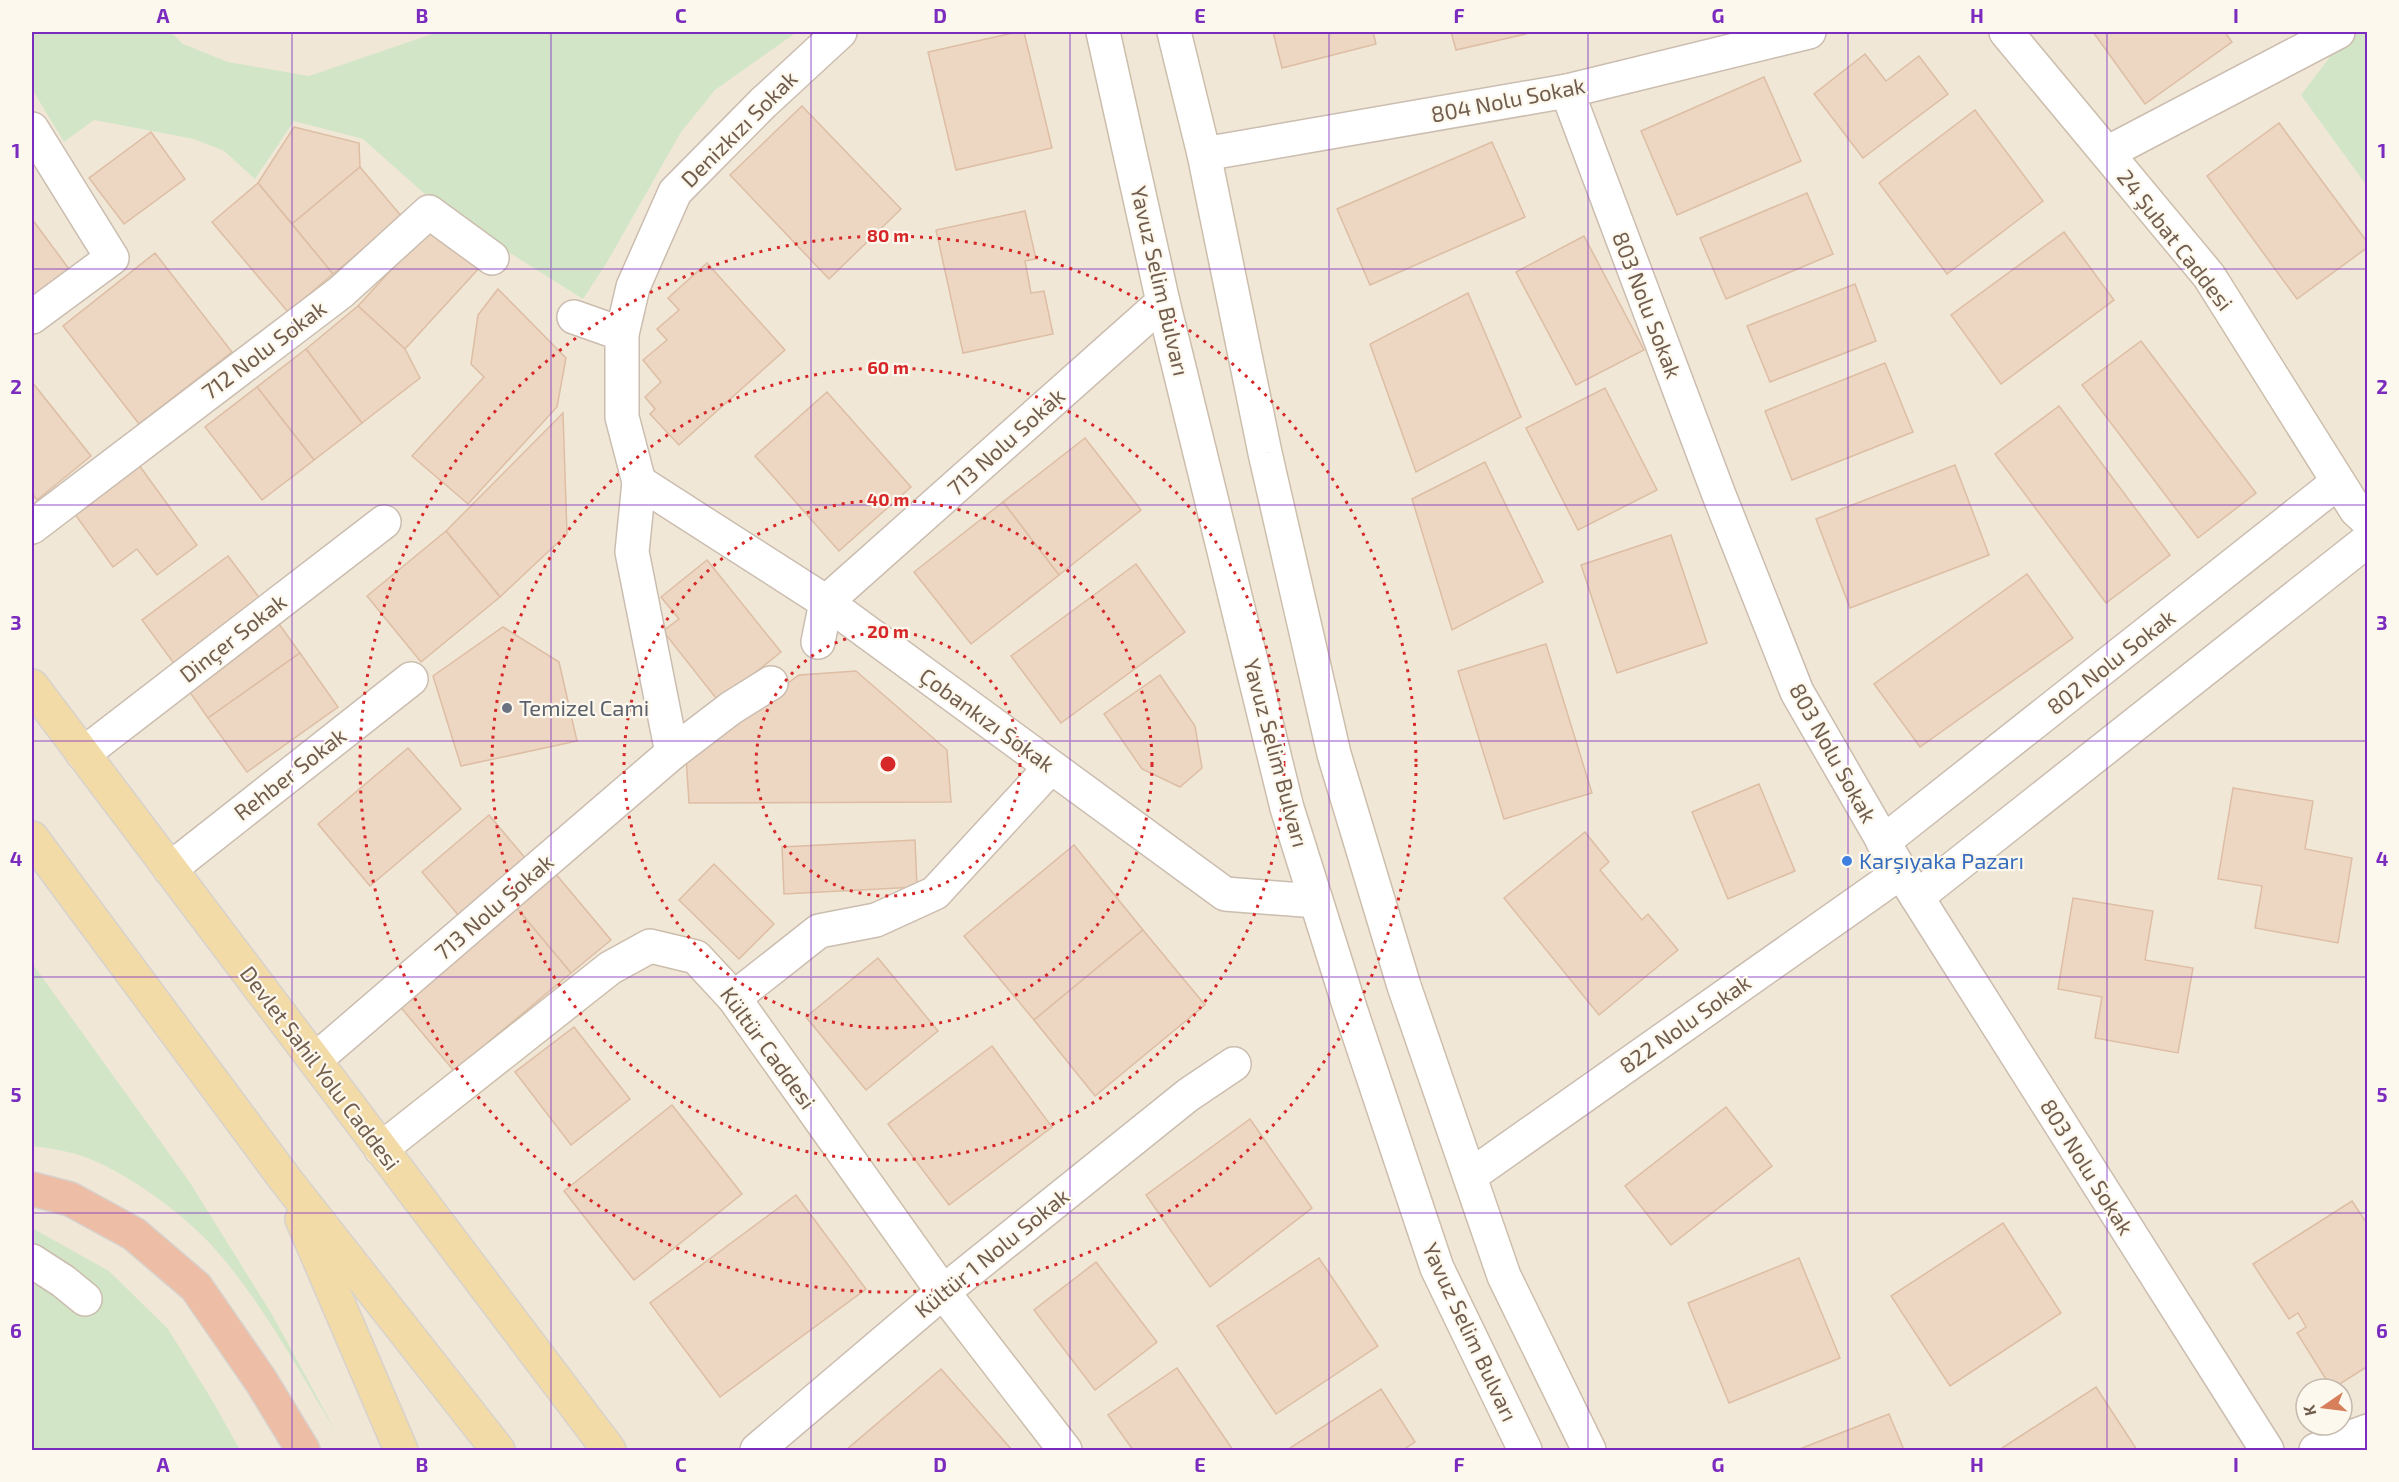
<svg xmlns="http://www.w3.org/2000/svg" width="2399" height="1482" viewBox="0 0 2399 1482" font-family="'Exo 2',sans-serif">
<rect width="100%" height="100%" fill="#faf4e8"/>
<path fill="#f1e7d7" fill-rule="evenodd" d="M32 32H2367V1450H32ZM2306 1389H2342V1425H2306Z"/>
<g fill="#d2e6c7">
<path d="M32 32H171L183 44 228 62 309 76 438 32H797L715 90 681 132 606 264 583 299 445 212 363 139 294 121 255 179 224 151 194 139 94 120 64 142 32 89Z"/>
<path d="M2349 32H2367V186L2301 95Z"/>
<path d="M32 963 189 1181 273 1316 336 1432C300 1373 266 1309 221 1256 191 1219 130 1174 85 1157 68 1151 49 1148 32 1146Z"/>
<path d="M32 1228 109 1271 168 1329 212 1400 240 1450H32Z"/>
</g>
<g fill="#edd6c2" stroke="#ddbea4" stroke-width="1.5">
<path d="M1017 32H1024L1052 148 956 170 928 52Z"/>
<path d="M1273 32H1373L1376 44 1282 68Z"/>
<path d="M1451 32H1526V34L1456 50Z"/>
<path d="M2093 32H2225L2232 42 2145 104Z"/>
<path d="M1865 54 1886 81 1919 56 1948 94 1863 158 1814 94Z"/>
<path d="M1764 77 1801 161 1677 215 1641 131Z"/>
<path d="M802 106 901 209 829 279 730 175Z"/>
<path d="M1975 110 2043 201 1947 274 1879 183Z"/>
<path d="M2279 123 2368 243V247L2297 299 2207 176Z"/>
<path d="M294 127 359 143 360 167 292 224 258 183Z"/>
<path d="M151 132 185 179 124 224 89 178Z"/>
<path d="M1492 142 1525 217 1370 285 1337 209Z"/>
<path d="M360 167 402 217 333 274 292 224Z"/>
<path d="M258 183 333 274 288 312 212 222Z"/>
<path d="M1807 193 1833 254 1726 299 1700 238Z"/>
<path d="M1025 211 1036 259 1025 261 1031 293 1044 291 1053 334 963 353 936 230Z"/>
<path d="M32 219 72 273 32 302Z"/>
<path d="M434 223 481 266 405 349 358 306Z"/>
<path d="M2064 232 2114 300 2001 384 1951 315Z"/>
<path d="M1584 236 1644 350 1576 385 1516 272Z"/>
<path d="M155 253 232 352 139 424 63 326Z"/>
<path d="M707 263 785 350 679 445 650 414 655 409 645 397 661 382 643 360 667 340 657 329 679 310 668 298Z"/>
<path d="M1855 284 1876 341 1770 382 1747 326Z"/>
<path d="M498 289 566 358 557 407 468 504 412 456 484 377 471 364 478 315Z"/>
<path d="M1468 293 1521 417 1416 472 1370 344Z"/>
<path d="M358 306 405 349 420 378 362 423 306 349Z"/>
<path d="M2141 341 2256 493 2198 538 2082 385Z"/>
<path d="M306 349 362 423 314 460 257 387Z"/>
<path d="M1885 363 1913 432 1792 480 1765 411Z"/>
<path d="M32 382 91 456 37 500 32 493Z"/>
<path d="M257 387 314 460 262 500 205 427Z"/>
<path d="M1605 388 1657 490 1578 530 1526 428Z"/>
<path d="M827 392 911 487 839 551 755 456Z"/>
<path d="M2059 406 2170 555 2106 603 1995 454Z"/>
<path d="M563 413 567 534 500 597 446 531Z"/>
<path d="M1085 438 1141 510 1059 575 1003 502Z"/>
<path d="M1485 462 1543 582 1452 630 1412 499Z"/>
<path d="M139 465 197 545 157 575 137 549 113 567 74 513Z"/>
<path d="M1955 465 1989 555 1850 608 1816 519Z"/>
<path d="M1003 502 1059 575 971 644 914 572Z"/>
<path d="M446 531 500 597 421 662 367 596Z"/>
<path d="M1671 535 1707 643 1617 673 1581 565Z"/>
<path d="M228 556 264 604 178 669 142 620Z"/>
<path d="M707 560 781 652 719 702 663 631 679 619 661 597Z"/>
<path d="M1136 564 1185 632 1061 723 1011 656Z"/>
<path d="M2027 574 2073 638 1920 747 1874 684Z"/>
<path d="M274 617 300 653 208 718 182 681Z"/>
<path d="M503 627 559 662 577 741 461 766 433 676Z"/>
<path d="M1546 644 1592 793 1504 819 1458 671Z"/>
<path d="M300 653 338 707 247 772 208 718Z"/>
<path d="M856 671 947 750 951 802 689 803 686 757 799 675Z"/>
<path d="M1160 675 1195 726 1202 768 1180 787 1142 769 1104 714Z"/>
<path d="M408 748 461 809 370 886 318 824Z"/>
<path d="M1759 784 1795 871 1728 899 1692 812Z"/>
<path d="M2233 788 2313 801 2305 849 2352 858 2338 943 2255 928 2262 886 2218 879Z"/>
<path d="M489 815 526 859 459 916 422 872Z"/>
<path d="M1585 832 1609 862 1600 870 1642 920 1648 914 1678 950 1599 1015 1504 898Z"/>
<path d="M915 840 917 887 784 894 782 847Z"/>
<path d="M1074 845 1143 930 1034 1020 964 936Z"/>
<path d="M714 864 774 924 739 959 679 900Z"/>
<path d="M555 873 611 940 571 973 515 906Z"/>
<path d="M2073 898 2153 911 2145 960 2193 968 2178 1053 2095 1038 2102 997 2058 989Z"/>
<path d="M515 906 571 973 454 1071 398 1004Z"/>
<path d="M1143 930 1205 1005 1095 1096 1034 1020Z"/>
<path d="M878 958 938 1031 866 1090 806 1017Z"/>
<path d="M574 1027 630 1099 571 1145 515 1072Z"/>
<path d="M992 1046 1052 1127 949 1205 888 1124Z"/>
<path d="M672 1105 742 1194 634 1280 564 1191Z"/>
<path d="M1726 1107 1772 1166 1671 1245 1625 1186Z"/>
<path d="M1250 1119 1312 1208 1210 1287 1146 1195Z"/>
<path d="M796 1195 866 1289 720 1397 650 1303Z"/>
<path d="M2352 1201 2368 1225V1366L2332 1389 2297 1333 2306 1327 2298 1313 2289 1319 2253 1264Z"/>
<path d="M2003 1223 2061 1313 1950 1386 1891 1296Z"/>
<path d="M1319 1258 1378 1346 1276 1414 1217 1326Z"/>
<path d="M1799 1258 1840 1358 1729 1403 1688 1303Z"/>
<path d="M1096 1262 1157 1342 1095 1390 1034 1310Z"/>
<path d="M1177 1368 1233 1450H1133L1108 1415Z"/>
<path d="M941 1369 1012 1450H846Z"/>
<path d="M2096 1387 2137 1450H1999Z"/>
<path d="M1381 1389 1415 1442 1403 1450H1287Z"/>
<path d="M1889 1414 1904 1450H1797Z"/>
</g>
<g fill="none" stroke-linecap="round" stroke-linejoin="round">
<defs>
<g id="street">
<path d="M1567 91 1719 495 1797 692 1901 872 2267 1450"/>
<path d="M32 129 112 258 32 317"/>
<path d="M2107 153 2338 32"/>
<path d="M1204 154 1567 91 1809 32"/>
<path d="M574 317 622 334"/>
<path d="M639 482 826 602 1225 894 1316 901"/>
<path d="M32 527 341 292 429 212 492 258"/>
<path d="M818 642 826 602 1163 302"/>
<path d="M672 753 731 708 771 683"/>
<path d="M83 754 384 522"/>
<path d="M1883 842 2338 482"/>
<path d="M170 869 411 679"/>
<path d="M1917 897 2368 540"/>
<path d="M734 998 819 931 876 920 935 893 1051 767"/>
<path d="M315 1060 672 753 632 552 639 482 622 417V334L633 287 675 192 763 103 840 32"/>
<path d="M1470 1176 1901 872"/>
<path d="M32 1261 63 1281 85 1299"/>
<path d="M757 1450 943 1292 1188 1095 1234 1064"/>
<path d="M2316 1450 2368 1431"/>
</g>
<g id="secondary">
<path d="M1103 32 1163 302 1287 808 1350 1008 1437 1268 1525 1450"/>
<path d="M1174 32 1204 154 1265 453 1334 754 1404 986 1504 1276 1589 1450"/>
<path d="M2006 32 2209 276 2356 510 2368 521"/>
<path d="M381 1149 610 968 650 946 696 957 734 998 943 1292 1065 1450"/>
</g>
<g id="primary">
<path d="M32 686 609 1450"/>
<path d="M32 838 285 1179 498 1450"/>
<path d="M302 1219 401 1450"/>
</g>
<path id="highway" d="M32 1189 70 1199 134 1234 196 1287 261 1381 303 1450"/>
</defs>
<use href="#street" stroke="#cbbdaf" stroke-width="36"/>
<use href="#secondary" stroke="#cdbeac" stroke-width="36"/>
<use href="#primary" stroke="#d7d2cd" stroke-width="36"/>
<use href="#highway" stroke="#d7d2cd" stroke-width="36"/>
<use href="#street" stroke="#fff" stroke-width="33"/>
<use href="#secondary" stroke="#fff" stroke-width="33"/>
<use href="#primary" stroke="#f2dba7" stroke-width="33"/>
<use href="#highway" stroke="#eebda5" stroke-width="33"/>
</g>
<path fill="none" stroke="#7b2cbf" stroke-width="1.5" stroke-opacity="0.55" d="M292 32V1450M551 32V1450M811 32V1450M1070 32V1450M1329 32V1450M1588 32V1450M1848 32V1450M2107 32V1450M32 269H2368M32 505H2368M32 741H2368M32 977H2368M32 1213H2368"/>
<g fill="none" stroke="#d62828" stroke-width="3" stroke-dasharray="3 6">
<circle cx="888" cy="764" r="132"/>
<circle cx="888" cy="764" r="264"/>
<circle cx="888" cy="764" r="396"/>
<circle cx="888" cy="764" r="528"/>
</g>
<circle fill="#6b7280" stroke="#fdf8ed" stroke-width="2" cx="507" cy="708" r="6"/>
<circle fill="#3f7fe0" stroke="#fdf8ed" stroke-width="2" cx="1847" cy="861" r="6"/>
<g text-anchor="middle" stroke-width="4.5" stroke-linejoin="round" paint-order="stroke">
<g font-size="22" fill="#715d4e" stroke="#fdf8ed">
<text transform="translate(1508 100) rotate(-11)" y="8">804 Nolu Sokak</text>
<text transform="translate(739 129) rotate(-45)" y="8">Denizkızı Sokak</text>
<text transform="translate(2175 240) rotate(52)" y="8">24 Şubat Caddesi</text>
<text transform="translate(1160 281) rotate(77)" y="8">Yavuz Selim Bulvarı</text>
<text transform="translate(1647 305) rotate(69)" y="8">803 Nolu Sokak</text>
<text transform="translate(264 350) rotate(-37)" y="8">712 Nolu Sokak</text>
<text transform="translate(1006 442) rotate(-42)" y="8">713 Nolu Sokak</text>
<text transform="translate(233 638) rotate(-38)" y="8">Dinçer Sokak</text>
<text transform="translate(2111 662) rotate(-38)" y="8">802 Nolu Sokak</text>
<text transform="translate(987 720) rotate(36)" y="8">Çobankızı Sokak</text>
<text transform="translate(1276 753) rotate(75)" y="8">Yavuz Selim Bulvarı</text>
<text transform="translate(1833 753) rotate(61)" y="8">803 Nolu Sokak</text>
<text transform="translate(290 774) rotate(-38)" y="8">Rehber Sokak</text>
<text transform="translate(494 907) rotate(-41)" y="8">713 Nolu Sokak</text>
<text transform="translate(1685 1024) rotate(-35)" y="8">822 Nolu Sokak</text>
<text transform="translate(768 1048) rotate(54)" y="8">Kültür Caddesi</text>
<text transform="translate(320 1068) rotate(53)" y="8">Devlet Sahil Yolu Caddesi</text>
<text transform="translate(2087 1167) rotate(58)" y="8">803 Nolu Sokak</text>
<text transform="translate(992 1253) rotate(-39)" y="8">Kültür 1 Nolu Sokak</text>
<text transform="translate(1470 1332) rotate(65)" y="8">Yavuz Selim Bulvarı</text>
</g>
<g font-size="22" fill="#5b616d" stroke="#fdf8ed" text-anchor="start">
<text x="519" y="716">Temizel Cami</text>
</g>
<g font-size="22" fill="#366cbe" stroke="#fdf8ed" text-anchor="start">
<text x="1859" y="869">Karşıyaka Pazarı</text>
</g>
</g>
<circle cx="888" cy="764" r="9" fill="#d62828" stroke="#fdf8ed" stroke-width="3"/>
<g font-size="18" text-anchor="middle" font-weight="bold" fill="#d62828" stroke="#fdf8ed" stroke-width="4.5" stroke-linejoin="round" paint-order="stroke">
<text x="888" y="242">80 m</text>
<text x="888" y="374">60 m</text>
<text x="888" y="506">40 m</text>
<text x="888" y="638">20 m</text>
</g>
<rect width="2399" height="1482" fill="none" stroke="#fdf8ed" stroke-width="66"/>
<g transform="translate(2324 1407) rotate(256)"><circle r="28" fill="#fdf8ed" stroke="#c5baad" stroke-width="1.5"/>
<path d="M0-4.5L10 22L0 15L-10 22Z" fill="#d77f5a"/>
<text y="-9" font-size="16" font-weight="bold" text-anchor="middle" fill="#715d4e">K</text>
</g>
<rect x="33" y="33" width="2333" height="1416" fill="none" stroke="#7b2cbf" stroke-width="2"/>
<g font-size="20" text-anchor="middle" font-weight="bold" fill="#7b2cbf">
<text x="163" y="23">A</text>
<text x="422" y="23">B</text>
<text x="681" y="23">C</text>
<text x="940" y="23">D</text>
<text x="1200" y="23">E</text>
<text x="1459" y="23">F</text>
<text x="1718" y="23">G</text>
<text x="1977" y="23">H</text>
<text x="2236" y="23">I</text>
<text x="16" y="158">1</text>
<text x="2382" y="158">1</text>
<text x="16" y="394">2</text>
<text x="2382" y="394">2</text>
<text x="16" y="630">3</text>
<text x="2382" y="630">3</text>
<text x="16" y="866">4</text>
<text x="2382" y="866">4</text>
<text x="16" y="1102">5</text>
<text x="2382" y="1102">5</text>
<text x="16" y="1338">6</text>
<text x="2382" y="1338">6</text>
<text x="163" y="1472">A</text>
<text x="422" y="1472">B</text>
<text x="681" y="1472">C</text>
<text x="940" y="1472">D</text>
<text x="1200" y="1472">E</text>
<text x="1459" y="1472">F</text>
<text x="1718" y="1472">G</text>
<text x="1977" y="1472">H</text>
<text x="2236" y="1472">I</text>
</g>
</svg>
